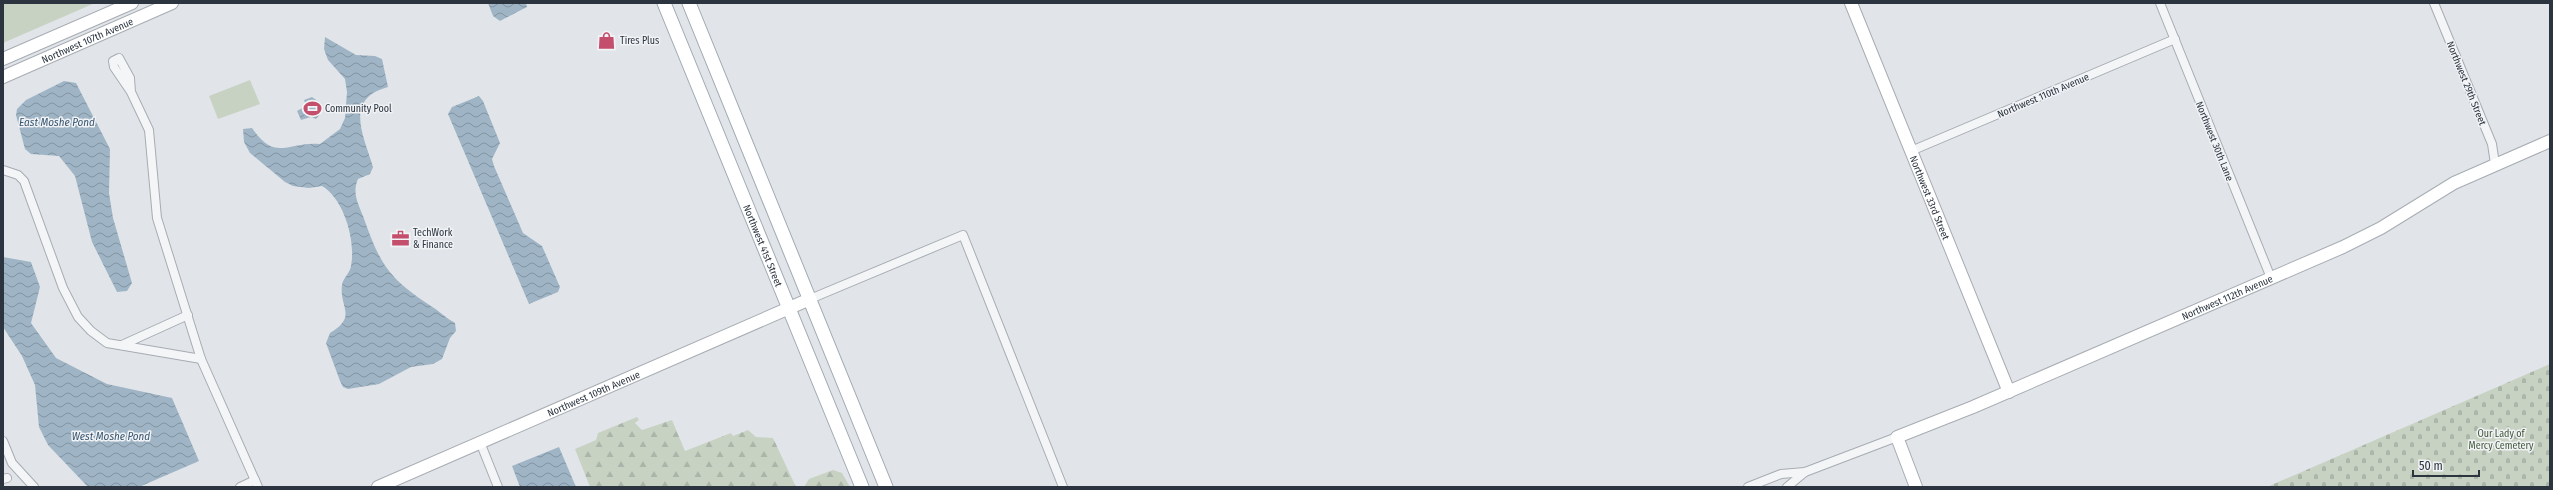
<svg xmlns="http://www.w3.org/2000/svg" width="2553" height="490" viewBox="0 0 2553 490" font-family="'Fira Sans Condensed',sans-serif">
<defs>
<pattern id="forest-firs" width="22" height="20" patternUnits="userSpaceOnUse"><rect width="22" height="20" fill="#c8d2c3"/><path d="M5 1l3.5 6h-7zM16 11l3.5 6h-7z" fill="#acb5a9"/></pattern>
<pattern id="cemetery-stones" width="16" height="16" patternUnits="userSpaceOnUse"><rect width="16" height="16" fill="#c8d2c3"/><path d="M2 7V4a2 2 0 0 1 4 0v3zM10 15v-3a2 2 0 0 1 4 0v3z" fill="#acb5a9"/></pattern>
<pattern id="water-waves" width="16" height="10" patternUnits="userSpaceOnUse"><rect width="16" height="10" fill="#9fb5c6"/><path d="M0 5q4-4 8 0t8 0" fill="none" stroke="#8294a2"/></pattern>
</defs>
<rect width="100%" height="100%" fill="#e1e5e9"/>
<g fill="#c8d2c3">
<path d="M3 3H95L3 43Z"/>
<path d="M250 80 260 104 218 119 209 96Z"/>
</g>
<g fill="url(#forest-firs)">
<path d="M637 417 639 420 635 423 642 430 672 420 685 451 731 433 733 436 748 430 756 437 773 438 796 487H590L575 449 596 440 598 433Z"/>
<path d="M833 470 842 473 850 487H804L809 479Z"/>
</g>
<path fill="url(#cemetery-stones)" d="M2550 364V487H2267Z"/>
<g fill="url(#water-waves)">
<path d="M488 3H526L527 7 500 21 493 16Z"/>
<path d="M325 37 356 55 375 56 382 59 388 87C343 99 364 136 373 167L370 174 358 179C352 193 358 203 363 216 380 264 388 278 431 306 439 311 446 318 455 323L456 331 450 338 442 359 433 364 411 367 379 384 348 389 343 387 340 381 326 343 330 333C358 316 339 308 342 285 343 278 350 273 351 266 356 241 344 199 322 186L309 188 293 186 285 182 250 153 244 142 243 129 252 128C276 163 287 141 320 144L340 129 345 118 347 92 345 79 328 60 324 49Z"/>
<path d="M64 81 76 83 110 149 109 193 113 218 132 283 127 291 117 292 92 242 75 176 59 156 31 154 25 149 16 115 17 109 26 100Z"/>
<path d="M479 96 483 101 500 143 492 159 494 166 523 233 542 246 560 287 558 292 529 304 448 114 452 107Z"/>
<path d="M312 97 322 104 321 113 316 119 311 117 301 120 297 111 306 106 304 100Z"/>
<path d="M3 257 31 262 40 287 31 323 56 358 107 384 172 398 199 461 139 487H88L48 445 39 427 35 385 22 356 3 327Z"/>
<path d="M559 447 576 487H520L512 466Z"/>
</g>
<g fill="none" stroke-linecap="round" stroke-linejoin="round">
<defs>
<g id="street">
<path d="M2160 3 2271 278"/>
<path d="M2434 3 2492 144 2495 164"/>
<path d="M131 92 130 78 119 58 113 61 114 67 131 92 149 130 157 218 201 359 258 487"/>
<path d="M1911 151 2175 39"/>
<path d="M3 170 18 175 24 181 63 288 78 317 91 331 107 343 201 359"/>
<path d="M810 299 963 235 1063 487"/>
<path d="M122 345 188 315"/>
<path d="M3 441 12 463 34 487"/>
<path d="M480 442 498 487"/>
<path d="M3 479 7 478"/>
<path d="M240 487 255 480"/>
<path d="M1748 487 1781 474 1805 472 1897 437"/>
<path d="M1787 487 1805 472"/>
</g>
<g id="secondary">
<path id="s1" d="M1851 3 2009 392"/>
<path d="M3 59 132 3"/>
<path id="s2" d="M3 77 172 3"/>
<path id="s3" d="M378 487 810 299"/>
<path id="s4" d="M1916 487 1897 437 1973 407 2343 247 2381 228 2454 183 2550 141"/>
</g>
<g id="primary">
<path id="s5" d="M664 3 862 487"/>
<path d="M689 3 886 487"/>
</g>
</defs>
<use href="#street" stroke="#a7acb3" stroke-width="10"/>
<use href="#secondary" stroke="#a7acb3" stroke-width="14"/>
<use href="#primary" stroke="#a1aab4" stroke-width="15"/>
<use href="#street" stroke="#f4f5f7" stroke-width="8"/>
<use href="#secondary" stroke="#fff" stroke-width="12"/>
<use href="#primary" stroke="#fff" stroke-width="13"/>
</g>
<defs>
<symbol id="shop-bare" viewBox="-9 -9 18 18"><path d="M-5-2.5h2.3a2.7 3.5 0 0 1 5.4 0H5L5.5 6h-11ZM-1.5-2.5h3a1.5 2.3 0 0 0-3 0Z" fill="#c44f6c" stroke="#f1f3f6" stroke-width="2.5" paint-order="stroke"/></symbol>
<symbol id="stadium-bare" viewBox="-9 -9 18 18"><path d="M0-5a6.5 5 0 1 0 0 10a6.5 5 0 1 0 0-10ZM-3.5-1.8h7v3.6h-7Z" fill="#c44f6c" stroke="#f1f3f6" stroke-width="2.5" paint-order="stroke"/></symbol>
<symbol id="office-bare" viewBox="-9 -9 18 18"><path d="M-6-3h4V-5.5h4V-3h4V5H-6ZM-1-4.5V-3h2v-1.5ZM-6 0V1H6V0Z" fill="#c44f6c" stroke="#f1f3f6" stroke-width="2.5" paint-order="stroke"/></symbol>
</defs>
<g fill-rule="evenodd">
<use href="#shop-bare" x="594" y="28" width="25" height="25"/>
<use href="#stadium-bare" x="300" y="96" width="25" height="25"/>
<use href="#office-bare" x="388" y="226" width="25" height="25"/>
</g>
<g text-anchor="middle" stroke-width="3" stroke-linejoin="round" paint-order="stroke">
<g font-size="10" fill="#2b343f" stroke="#f1f3f6">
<text dy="4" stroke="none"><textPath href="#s2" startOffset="92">Northwest 107th Avenue</textPath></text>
<text transform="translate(2467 83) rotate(68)" y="4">Northwest 29th Street</text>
<text transform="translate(2043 95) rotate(-23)" y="4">Northwest 110th Avenue</text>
<text transform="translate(2215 141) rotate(68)" y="4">Northwest 30th Lane</text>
<text dy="4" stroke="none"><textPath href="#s1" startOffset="210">Northwest 33rd Street</textPath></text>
<text dy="4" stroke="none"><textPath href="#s5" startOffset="262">Northwest 41st Street</textPath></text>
<text dy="4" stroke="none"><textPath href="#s4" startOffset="412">Northwest 112th Avenue</textPath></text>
<text dy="4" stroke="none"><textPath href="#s3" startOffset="235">Northwest 109th Avenue</textPath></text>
</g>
<g font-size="10" fill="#2b343f" stroke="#f1f3f6" text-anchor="start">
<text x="620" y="44">Tires Plus</text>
<text x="325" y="112">Community Pool</text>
<text x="413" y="236">TechWork<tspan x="413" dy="12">&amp; Finance</tspan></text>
</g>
<g font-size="10" fill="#425a39" stroke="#f1f3f6">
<text x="2501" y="437">Our Lady of<tspan x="2501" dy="12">Mercy Cemetery</tspan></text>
</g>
<g font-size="11" font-style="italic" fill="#385670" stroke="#f1f3f6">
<text x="57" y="126">East Moshe Pond</text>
<text x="111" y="440">West Moshe Pond</text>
</g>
</g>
<rect width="2553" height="490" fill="none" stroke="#2b343f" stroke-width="8"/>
<path d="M2413 470v6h66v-6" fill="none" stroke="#2b343f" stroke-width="2"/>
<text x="2419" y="470" font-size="12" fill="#2b343f" stroke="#f1f3f6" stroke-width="3" paint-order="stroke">50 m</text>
</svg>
